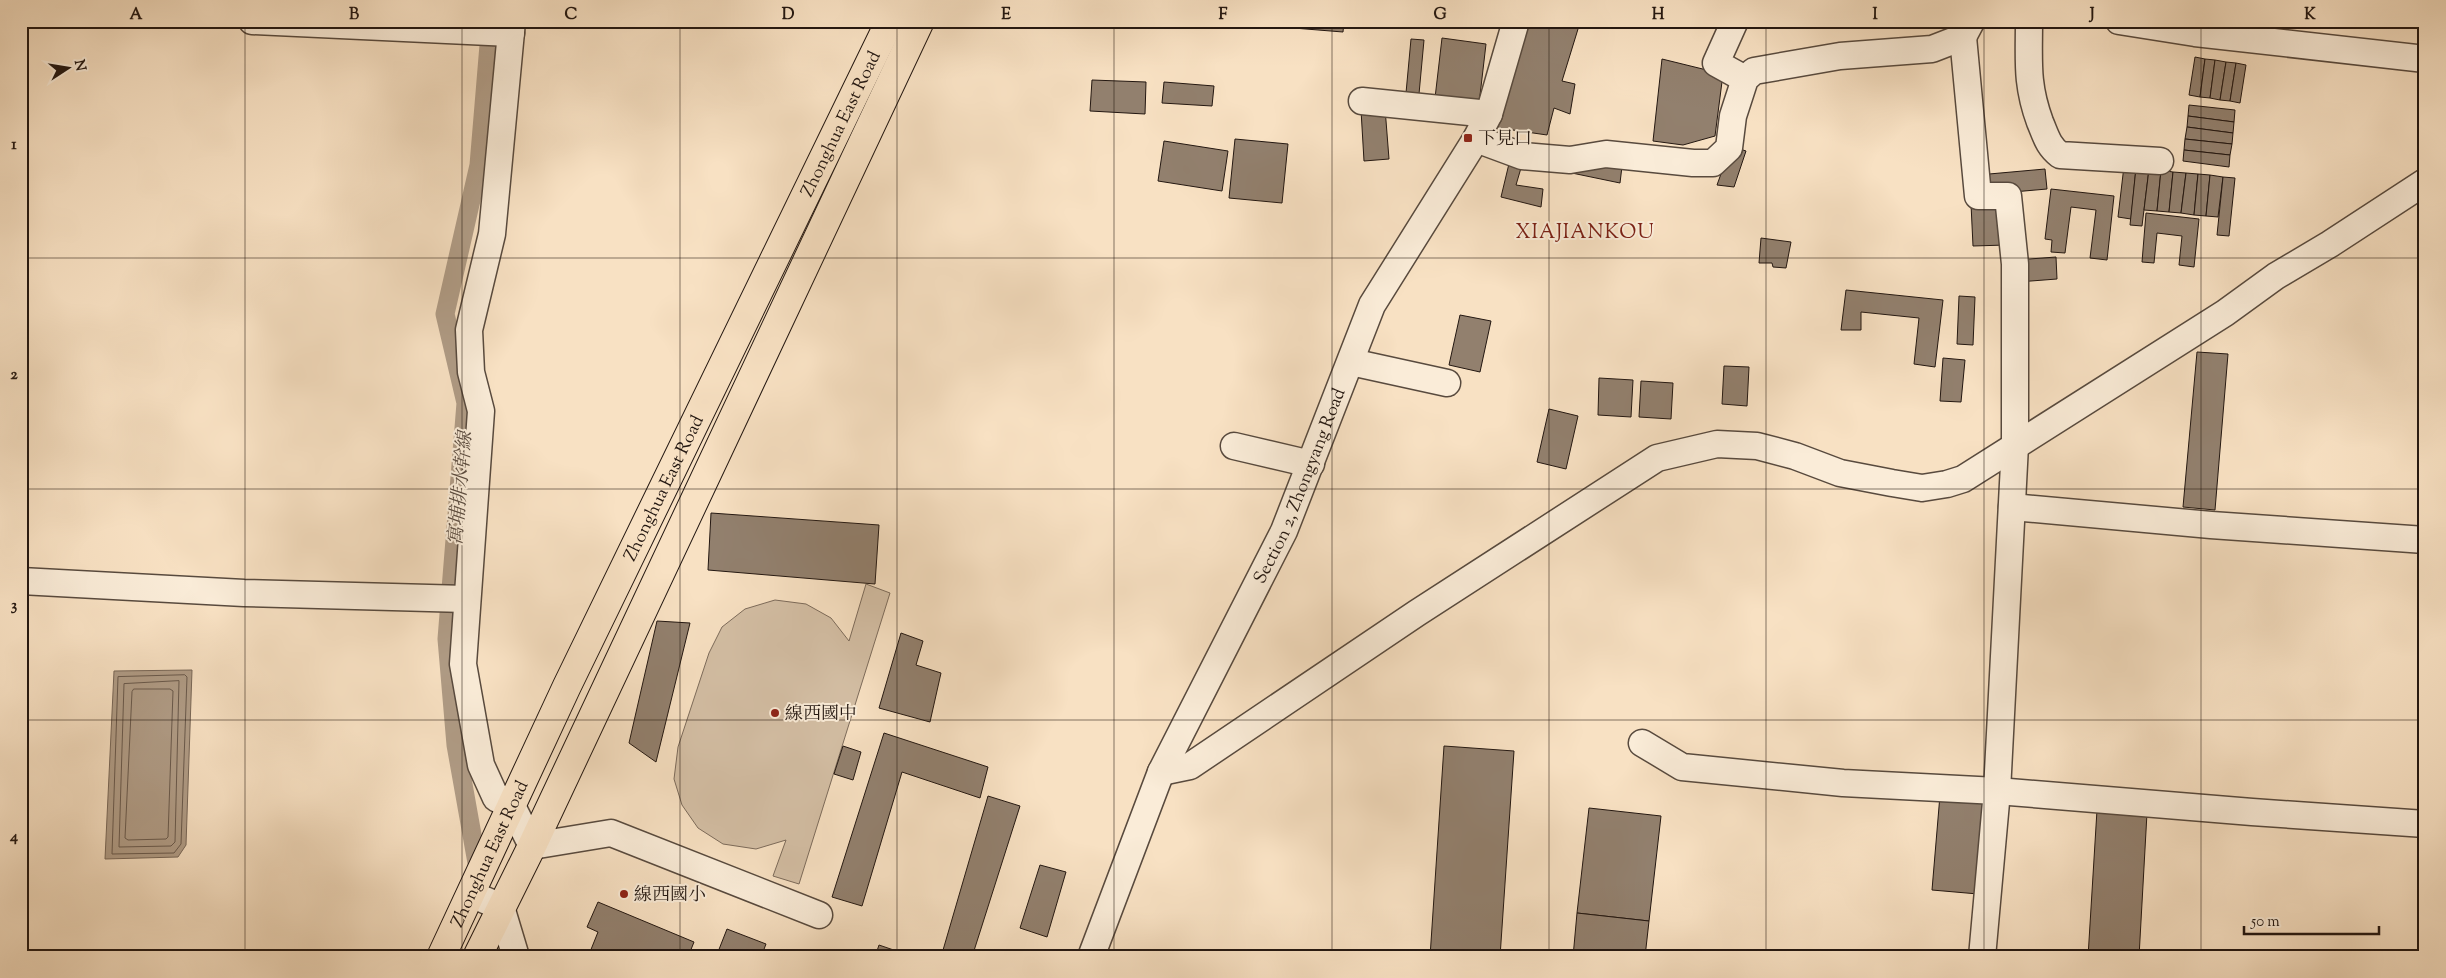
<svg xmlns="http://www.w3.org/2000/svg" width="2446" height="978" viewBox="0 0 2446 978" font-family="'Sorts Mill Goudy','Noto Serif TC',serif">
<rect width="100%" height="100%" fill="#f8e1c3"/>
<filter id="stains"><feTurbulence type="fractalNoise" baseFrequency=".004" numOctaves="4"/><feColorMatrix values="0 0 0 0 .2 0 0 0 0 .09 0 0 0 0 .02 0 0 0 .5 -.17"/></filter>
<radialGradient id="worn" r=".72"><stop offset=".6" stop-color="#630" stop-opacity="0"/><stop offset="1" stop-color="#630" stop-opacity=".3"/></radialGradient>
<path fill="#d4bfa5" stroke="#7c6b5b" d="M866 584 890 593 799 884 773 876 786 840 756 849 723 844 698 828 682 805 674 779 678 747 709 653 722 627 745 609 775 600 806 604 831 618 849 641Z"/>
<path fill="#b09c86" stroke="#786757" d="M192 670 186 845 178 857 105 859 114 671Z"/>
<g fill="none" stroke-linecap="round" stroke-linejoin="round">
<g stroke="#6a5a4c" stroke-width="1">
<path d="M185 675 187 677 181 844 174 853 112 854 118 677Z"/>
<path d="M179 681 175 842 171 846 119 847 124 684Z"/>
<path d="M134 689H170L173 691 168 837 166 839 128 840 125 838 132 692Z"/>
</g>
<path stroke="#b09c86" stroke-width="19" d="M479 874 456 745 447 639 466 403 445 314 479 165 491 21"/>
</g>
<g fill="#92806e" stroke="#231711">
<path d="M1244 21H1344L1343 32 1244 24Z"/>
<path d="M1524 21H1574L1578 29 1562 81 1575 84 1570 114 1554 108 1547 135 1499 128 1494 117Z"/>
<path d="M1442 38 1486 44 1479 104 1435 98Z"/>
<path d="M1411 39 1424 40 1419 94 1406 93Z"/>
<path d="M2195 57 2205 59 2200 97 2189 95Z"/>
<path d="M1662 59 1723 74 1715 136 1683 145 1653 141Z"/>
<path d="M2205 59 2215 60 2210 98 2200 97Z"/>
<path d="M2215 60 2226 62 2220 100 2210 98Z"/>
<path d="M2226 62 2236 63 2230 101 2220 100Z"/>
<path d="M2236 63 2246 65 2240 103 2230 101Z"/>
<path d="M1092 80 1146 82 1145 114 1090 111Z"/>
<path d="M1164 82 1214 86 1212 106 1162 103Z"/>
<path d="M2189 105 2235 110 2234 122 2188 116Z"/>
<path d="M1385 108 1389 159 1364 161 1361 110Z"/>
<path d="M2188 116 2234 122 2233 133 2187 127Z"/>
<path d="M2187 127 2233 133 2232 144 2185 139Z"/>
<path d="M1235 139 1288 144 1282 203 1229 198Z"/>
<path d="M2185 139 2232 144 2230 155 2184 150Z"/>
<path d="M1164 141 1228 151 1222 191 1158 181Z"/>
<path d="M1731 146 1746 151 1734 187 1717 185Z"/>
<path d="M1513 147 1526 151 1516 185 1543 189 1541 207 1501 197Z"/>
<path d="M2184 150 2230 155 2229 167 2183 161Z"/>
<path d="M1623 158 1620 183 1567 172Z"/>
<path d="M2124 166 2136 168 2131 219 2118 217Z"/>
<path d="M2136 168 2149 169 2142 226 2130 225Z"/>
<path d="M2045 169 2047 189 1979 195 1978 175Z"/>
<path d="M2149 169 2161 170 2157 211 2144 210Z"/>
<path d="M2161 170 2173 172 2169 212 2157 211Z"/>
<path d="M2173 172 2186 173 2181 213 2169 212Z"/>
<path d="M2186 173 2198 174 2194 215 2181 213Z"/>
<path d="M2198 174 2210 175 2206 216 2194 215Z"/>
<path d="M2210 175 2223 177 2218 217 2206 216Z"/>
<path d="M2223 177 2235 178 2229 236 2217 235Z"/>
<path d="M2051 189 2114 196 2107 260 2090 258 2096 210 2071 207 2065 253 2051 252 2052 240 2045 239Z"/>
<path d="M2004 203 2006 245 1973 246 1971 204Z"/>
<path d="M2146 213 2199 219 2194 267 2179 265 2182 236 2157 233 2154 263 2142 262Z"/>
<path d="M1761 238 1791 242 1786 268 1773 267 1772 263H1759Z"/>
<path d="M2056 257 2057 279 2018 282 2016 260Z"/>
<path d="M1846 290 1943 300 1935 367 1914 364 1919 318 1861 312V330H1841Z"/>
<path d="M1959 296 1975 297 1973 345 1957 344Z"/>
<path d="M1460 315 1491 321 1480 372 1449 365Z"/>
<path d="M2197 352 2228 354 2215 510 2183 507Z"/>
<path d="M1943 358 1965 360 1961 402 1940 401Z"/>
<path d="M1724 366 1749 367 1747 406 1722 404Z"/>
<path d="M1599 378 1633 380 1631 417 1598 415Z"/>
<path d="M1641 381 1673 383 1671 419 1639 417Z"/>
<path d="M1549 409 1578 416 1566 469 1537 462Z"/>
<path d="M711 513 879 525 875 584 708 570Z"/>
<path d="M657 621 690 623 656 762 629 743Z"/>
<path d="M901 633 923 641 916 665 941 673 930 722 879 708Z"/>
<path d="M884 733 988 767 980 798 902 772 862 906 832 897Z"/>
<path d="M843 746 861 752 853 780 834 774Z"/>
<path d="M1444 746 1514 751 1500 957H1430Z"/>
<path d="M1940 795 1986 799 1978 894 1932 890Z"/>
<path d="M988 796 1020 806 972 957H941Z"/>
<path d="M1589 808 1661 816 1649 921 1577 913Z"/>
<path d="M2097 810 2147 813 2139 957H2088Z"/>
<path d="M1040 865 1066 872 1047 937 1020 928Z"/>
<path d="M598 902 694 942 688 957H588L598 932 587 927Z"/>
<path d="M1577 913 1649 921 1645 957H1573Z"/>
<path d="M727 929 766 944 761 957H716Z"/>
<path d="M879 945 914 957H875Z"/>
</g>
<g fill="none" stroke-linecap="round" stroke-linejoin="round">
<defs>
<g id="minor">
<path d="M252 21 511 33"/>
<path d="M512 21 492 234 469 330 471 372 481 411 463 664 481 765 496 798 512 806 532 846 611 833 819 915"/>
<path d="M1731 21 1734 23 1716 63 1745 79"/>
<path d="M2029 21C2029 61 2026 84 2040 122 2046 136 2048 146 2060 155L2160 161"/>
<path d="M2119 21 2195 33 2425 59"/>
<path d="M1963 37 1978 196H2008L2015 264V445L1997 791 1982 957"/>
<path d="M1362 101 1489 114"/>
<path d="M1476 139 1522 156 1570 160 1606 154 1693 163H1713L1729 148 1733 116 1745 79 1754 71 1840 56 1932 49 1963 37 1971 22"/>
<path d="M1351 362 1447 383"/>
<path d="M1234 446 1311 464"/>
<path d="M2012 507 2211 525 2425 540"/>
<path d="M21 581 244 593 466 599"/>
<path d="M1642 743 1682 767 1843 783 1997 791 2252 812 2425 824"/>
<path d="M1161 772 1190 766 1417 613 1657 458 1717 444 1757 446 1795 456 1840 473 1892 483 1922 488 1947 484 1963 479 2225 313 2276 276 2330 244 2425 182"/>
<path d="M471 894 501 907 516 957"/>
<path id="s1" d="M1091 957 1161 772 1284 531 1372 305 1476 139 1489 114 1516 21"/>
</g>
<g id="major">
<path id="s2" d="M441 957 567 686 890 21"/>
<path d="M477 957 532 846 920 21"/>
</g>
</defs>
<use href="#minor" stroke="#584a3e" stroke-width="29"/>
<use href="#major" stroke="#231711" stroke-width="30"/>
<use href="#minor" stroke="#faecd8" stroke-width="26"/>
<use href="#major" stroke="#f8e1c3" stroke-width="28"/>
</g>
<path fill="none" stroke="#231711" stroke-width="1" stroke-opacity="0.55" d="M245 21V957M462 21V957M680 21V957M897 21V957M1114 21V957M1332 21V957M1549 21V957M1766 21V957M1984 21V957M2201 21V957M21 258H2425M21 489H2425M21 720H2425"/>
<g fill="#8f2418" stroke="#faecd8" stroke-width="2">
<rect x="1463" y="133" width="10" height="10" rx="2.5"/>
<circle cx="775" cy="713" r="5"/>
<circle cx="624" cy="894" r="5"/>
</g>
<g text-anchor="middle" stroke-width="4" stroke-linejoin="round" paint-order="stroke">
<g font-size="18" fill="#231711" stroke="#faecd8">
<text dy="6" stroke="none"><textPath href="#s2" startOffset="924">Zhonghua East Road</textPath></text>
<text dy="6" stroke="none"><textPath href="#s1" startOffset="516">Section 2, Zhongyang Road</textPath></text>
<text dy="6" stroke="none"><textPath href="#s2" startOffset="519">Zhonghua East Road</textPath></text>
<text dy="6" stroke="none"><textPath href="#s2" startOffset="114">Zhonghua East Road</textPath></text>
</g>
<g font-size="18" fill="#231711" stroke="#faecd8" text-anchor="start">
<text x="1478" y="144">下見口</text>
<text x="785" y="719">線西國中</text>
<text x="634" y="900">線西國小</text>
</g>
<g font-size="19" font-style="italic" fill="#5b4c40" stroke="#faecd8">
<text transform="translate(459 488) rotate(-85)" y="7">寓埔排水幹線</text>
</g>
<g font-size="20" letter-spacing="1" fill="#7a1f14" stroke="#faecd8">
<text x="1585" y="238">XIAJIANKOU</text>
</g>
</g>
<rect width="2446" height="978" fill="none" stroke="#f8e1c3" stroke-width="55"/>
<g transform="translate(68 68) rotate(78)" stroke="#faecd8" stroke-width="4" paint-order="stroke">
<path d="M0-4L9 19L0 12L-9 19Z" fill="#231711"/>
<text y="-8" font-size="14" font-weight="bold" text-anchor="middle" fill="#231711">N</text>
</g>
<path d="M2244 926v8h135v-8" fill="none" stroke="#231711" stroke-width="2.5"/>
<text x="2251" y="926" font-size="15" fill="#231711" stroke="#faecd8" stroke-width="4" paint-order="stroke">50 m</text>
<rect x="28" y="28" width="2390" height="922" fill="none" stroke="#231711" stroke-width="2"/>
<g font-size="16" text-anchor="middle" font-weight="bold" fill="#231711">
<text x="136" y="19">A</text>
<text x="354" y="19">B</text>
<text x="571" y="19">C</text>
<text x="788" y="19">D</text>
<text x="1006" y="19">E</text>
<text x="1223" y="19">F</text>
<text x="1440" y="19">G</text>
<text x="1658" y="19">H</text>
<text x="1875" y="19">I</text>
<text x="2092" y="19">J</text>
<text x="2310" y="19">K</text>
<text x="14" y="149">1</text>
<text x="14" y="379">2</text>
<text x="14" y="610">3</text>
<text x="14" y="841">4</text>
</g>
<rect width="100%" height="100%" filter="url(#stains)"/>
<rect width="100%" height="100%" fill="url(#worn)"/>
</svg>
